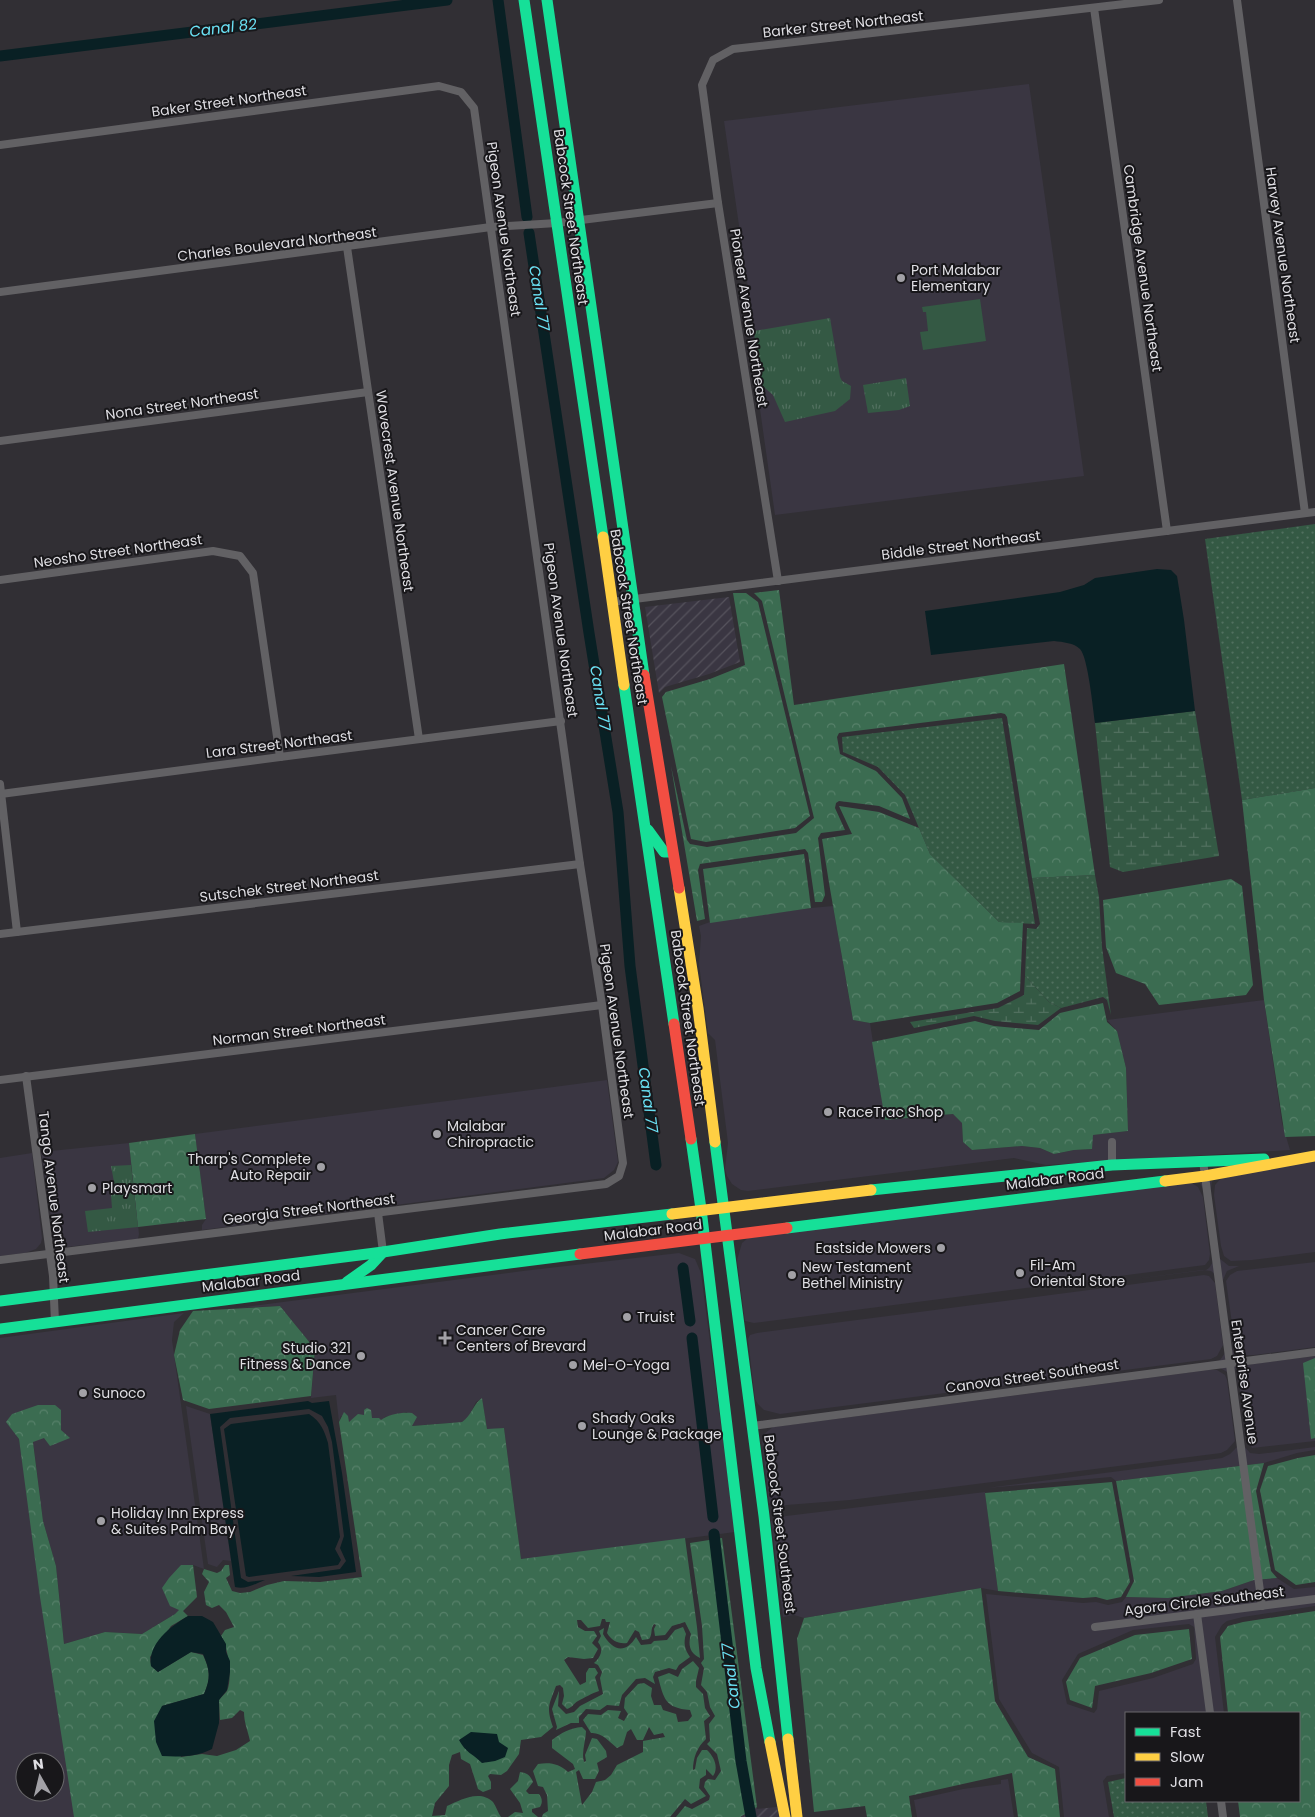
<svg xmlns="http://www.w3.org/2000/svg" width="1315" height="1817" viewBox="0 0 1315 1817" font-family="Poppins,sans-serif">
<defs>
<pattern id="industrial-furrows" width="10" height="10" patternUnits="userSpaceOnUse" patternTransform="scale(1.25)"><rect width="10" height="10" fill="#3a3642"/><path d="M-1 1l2-2M0 10L10 0M9 11l2-2" fill="none" stroke="#56535d"/></pattern>
<pattern id="grass-dots" width="8" height="8" patternUnits="userSpaceOnUse" patternTransform="scale(1.25)"><rect width="8" height="8" fill="#345944"/><path d="M2 2h.1M6 6h.1" fill="none" stroke="#51705f" stroke-width="1.8" stroke-linecap="round"/></pattern>
<pattern id="forest-crowns" width="20" height="18" patternUnits="userSpaceOnUse" patternTransform="scale(1.25)"><rect width="20" height="18" fill="#3b6c51"/><path d="M2 6a3 3 0 1 1 6 0M12 15a3 3 0 1 1 6 0" fill="none" stroke="#57816a"/></pattern>
<pattern id="wetland-marsh" width="20" height="14" patternUnits="userSpaceOnUse" patternTransform="scale(1.25)"><rect width="20" height="14" fill="#345944"/><path d="M1 5h8M5 5V1M11 12h8M15 12V8" fill="none" stroke="#51705f"/></pattern>
<pattern id="park-tufts" width="24" height="20" patternUnits="userSpaceOnUse" patternTransform="scale(1.25)"><rect width="24" height="20" fill="#345944"/><path d="M3 7l-1-3M5 7V3M7 7l1-3M15 17l-1-3M17 17v-4M19 17l1-3" fill="none" stroke="#51705f"/></pattern>
</defs>
<rect width="100%" height="100%" fill="#312f34"/>
<g fill="#3a3642" fill-rule="evenodd">
<path d="M1029 84 1084 476 775 515 749 332 754 330 724 121Z"/>
<path d="M833 906 853 1020 870 1023 885 1120 953 1114 962 1123 963 1142 972 1150 1022 1146 1040 1148 1054 1154 1074 1150 1092 1149V1135L1128 1131 1126 1068 1117 1031 1107 1020 1264 1000 1282 1123 1290 1150 1046 1165 1014 1158 748 1191 741 1190 732 1184 727 1176 725 1169 728 1143 715 1040 708 1033 699 964 701 936 699 926 710 922 811 908Z"/>
<path d="M607 1080 618 1162 614 1170 604 1178 202 1230V1225L206 1219 195 1134Z"/>
<path d="M129 1143 139 1234 138 1239 66 1247 59 1243 54 1236 41 1152Z"/>
<path d="M32 1153 42 1238 41 1243 36 1249 25 1253 0 1256V1158Z"/>
<path d="M1315 1159V1252L1252 1260 1231 1261 1224 1256 1221 1246 1214 1195 1215 1185 1222 1177Z"/>
<path d="M1187 1180 1198 1187 1203 1197 1210 1254 1209 1260 1205 1265 754 1323 745 1321 737 1260 742 1243 748 1238Z"/>
<path d="M1212 1181 1210 1196 1219 1258 1229 1266H1239L1227 1271 1222 1282 1231 1347 1236 1355 1248 1360 1243 1361 1234 1371 1242 1439 1245 1447 1250 1453 1259 1454 1315 1447V1450L1297 1453 1264 1463 1116 1481 1111 1477 987 1488 1222 1458 1230 1454 1236 1448 1239 1444 1229 1373 1213 1364 1220 1360 1225 1353 1217 1276 1211 1271 1203 1270 1111 1282 1206 1270 1209 1268 1213 1262 1207 1197 1200 1183Z"/>
<path d="M679 1253 695 1259 701 1273 735 1532 536 1558 521 1559 504 1428 487 1430 482 1398 476 1402 468 1418 462 1422 411 1426 407 1412 385 1417 381 1421 364 1415 349 1422 347 1419 341 1416 339 1422 336 1395 311 1398 315 1349 280 1306 236 1308 523 1271Z"/>
<path d="M1315 1262V1347L1254 1355H1247L1238 1350 1235 1345 1226 1281 1230 1275 1237 1271Z"/>
<path d="M1204 1275 1209 1276 1215 1283 1223 1345 1217 1356 1211 1359 780 1414 764 1410 758 1404 755 1399 748 1339 750 1335 757 1333Z"/>
<path d="M184 1313 174 1322 172 1340 204 1569 193 1565H181L180 1610 175 1614 142 1634 105 1632 64 1644 56 1566 43 1521 33 1441 61 1430V1410L12 1414 7 1422 19 1439 75 1817H0V1338ZM25 1762H55V1792H25Z"/>
<path d="M1315 1356V1441L1252 1448 1247 1439 1238 1376 1239 1372 1245 1366 1253 1364Z"/>
<path d="M1208 1370H1217L1225 1375 1227 1380 1235 1441 1227 1450 1221 1453 850 1500 774 1506 769 1503 762 1442 764 1434 773 1427Z"/>
<path d="M186 1406 210 1414 231 1561 223 1560 217 1567 208 1564Z"/>
<path d="M985 1492 998 1591 981 1588 804 1618 794 1615 783 1617 771 1521 786 1516Z"/>
<path d="M1277 1578 1294 1589 1315 1587V1606L1243 1617 1227 1621 1222 1625 1215 1637 1224 1713H1126V1773L1107 1776 1103 1781 1109 1817H1064L1059 1767 1032 1753 999 1699 986 1594 1083 1603 1096 1602 1108 1605 1122 1602 1126 1597 1168 1598 1222 1591 1254 1580ZM1189 1624 1194 1627 1196 1659 1193 1664 1153 1678 1099 1691 1097 1709 1094 1713 1067 1704 1062 1680 1078 1654 1133 1630Z"/>
<path d="M1008 1779 1014 1817H917L914 1800 963 1789 1001 1784V1780Z"/>
</g>
<g fill="url(#industrial-furrows)">
<path d="M729 597 740 662 709 674 665 687 659 693 645 607Z"/>
<path d="M757 1807V1809L777 1807 779 1817H740Z"/>
</g>
<g fill="url(#grass-dots)">
<path d="M1315 524V788L1242 800 1205 539Z"/>
<path d="M1002 718 1035 924 999 922 930 854 905 795 878 767 843 752 842 737Z"/>
<path d="M1095 875 1099 897 1102 947 1111 1015 1107 1000 1103 997 1061 1008 1049 1002 1025 976 1027 928 1036 929 1040 924 1032 878Z"/>
<path d="M1126 1778V1801H1206L1208 1817H1114L1108 1782Z"/>
</g>
<g fill="url(#forest-crowns)">
<path d="M779 590 794 705 1064 664 1095 875 1032 878 1007 717 1005 714 1001 713 839 733 837 737 840 754 876 771 902 798 910 819 879 806 839 801 836 803 835 808 845 830 821 833 818 838 825 895 822 902H815L808 853 805 849 700 864 698 870 705 919 697 921 671 766 687 840 690 844 707 847 796 833 814 818 762 601 754 593Z"/>
<path d="M733 593H746L758 602 810 816 795 828 706 842 691 839 662 697 666 692 710 679 745 665Z"/>
<path d="M1315 788V1136L1285 1137 1264 1000 1242 800Z"/>
<path d="M839 806 879 812 919 828 930 854 999 922 1023 923 1020 991 997 1003 870 1023 853 1020C843 960 831 899 822 839L852 834Z"/>
<path d="M804 854 811 908 710 923 703 869Z"/>
<path d="M1231 879 1242 886 1253 985 1246 995 1159 1005 1145 984 1116 973 1106 947 1103 900Z"/>
<path d="M1103 1003 1107 1022 1117 1031 1126 1068 1128 1131 1093 1135 1092 1149 1074 1150 1054 1154 1040 1148 1022 1146 972 1150 963 1142 962 1123 953 1114 885 1120 872 1042 975 1021 994 1026 1039 1030 1060 1013Z"/>
<path d="M195 1134 206 1219 138 1227 129 1143Z"/>
<path d="M280 1306 315 1349 311 1396 209 1409 183 1400 174 1355 180 1330 193 1311Z"/>
<path d="M1315 1358V1438L1311 1439 1303 1363Z"/>
<path d="M482 1398 487 1429 504 1428 521 1559 685 1538 697 1627 700 1658C689 1653 688 1644 691 1634L685 1622 672 1626 665 1635 655 1636 654 1629 656 1625 654 1624C650 1629 653 1634 649 1639L642 1640 639 1632 635 1630 627 1643C618 1644 612 1641 607 1633L610 1622H606L605 1619H602L600 1626 588 1628 581 1620H577L578 1627 585 1631H594L597 1636 592 1643 598 1649 593 1658 584 1659 568 1657 564 1660 580 1685 586 1682V1673L589 1668H595L598 1673 595 1677 599 1691C592 1693 584 1698 578 1701 573 1704 573 1707 567 1709L562 1704 564 1696 563 1688 560 1685 556 1686C549 1705 546 1707 553 1727L541 1737 521 1740 519 1754 507 1771 501 1775 490 1774 488 1776 491 1782V1789L483 1792 478 1789 470 1764 461 1759 460 1752 452 1755 449 1765V1786L435 1803 432 1816 445 1815 447 1806C460 1800 480 1789 493 1802 496 1806 498 1813 501 1817H74L40 1597 19 1439 6 1422 12 1414 38 1405H55L61 1410V1430L70 1438 50 1446 44 1438 33 1442 43 1521 56 1566 64 1644 105 1632 142 1634 175 1614 179 1610 170 1606 162 1588 169 1578 181 1565H193L197 1597 183 1611 188 1616 171 1626 150 1657 151 1666 158 1672 191 1652 203 1655C210 1670 211 1678 204 1694L162 1706 181 1757 202 1754 217 1756 236 1750 250 1741C248 1731 244 1723 244 1712L240 1710 232 1718 220 1720 219 1700C221 1697 225 1694 227 1691 233 1677 228 1648 221 1636L225 1630 234 1627 226 1612 219 1605 212 1608 206 1605 204 1592 209 1582 202 1574 204 1569 217 1573 221 1571 225 1565H229L230 1575 226 1578 232 1591 240 1593 250 1592 267 1585 284 1581 320 1582 362 1577 339 1422 344 1412 348 1416 349 1422 358 1414 364 1415V1410L367 1408 371 1410 372 1418H379L381 1420C389 1414 402 1412 412 1413L417 1417 412 1426 462 1422C472 1415 473 1404 482 1398Z"/>
<path d="M1315 1455V1582L1296 1585 1275 1570 1260 1490 1268 1466 1298 1458Z"/>
<path d="M1264 1463 1256 1491 1271 1571 1277 1578 1254 1580 1222 1591 1168 1598 1126 1597 1134 1581 1116 1481Z"/>
<path d="M1112 1482 1130 1582 1121 1597 1107 1600 1096 1597 1083 1598 998 1591 985 1493Z"/>
<path d="M722 1538 757 1807 740 1817H676L685 1806 692 1809 709 1800 710 1796 704 1787 705 1782 708 1779 715 1780 721 1771 717 1754 707 1744 710 1741 709 1724 715 1716 710 1707 707 1692 701 1685 704 1668 701 1663 704 1659 702 1626 690 1543Z"/>
<path d="M981 1588 995 1701 1028 1757 1055 1769 1060 1817H1018L1012 1773 909 1796 912 1817H867L865 1806 814 1812 797 1639 804 1618Z"/>
<path d="M1315 1611V1817H1240L1238 1801H1299V1713H1228L1220 1637 1228 1626 1243 1622Z"/>
<path d="M683 1627 686 1634C683 1643 685 1650 690 1657L679 1665 676 1670 669 1668 655 1672 653 1677 655 1684 645 1678 636 1679 622 1695 619 1706 607 1705 600 1710 586 1709 579 1717V1723H571L556 1730 557 1727 552 1709 559 1691 558 1706 566 1714 574 1712 580 1706 603 1694 600 1678 602 1672 598 1665 594 1663C601 1657 604 1649 598 1642L601 1636 599 1631 604 1628 603 1634C612 1650 625 1655 636 1637L641 1645 651 1644 654 1641 667 1640 675 1630Z"/>
<path d="M1189 1629 1192 1659 1151 1673 1095 1686 1092 1708 1070 1700 1066 1682 1080 1658 1135 1635Z"/>
<path d="M693 1661 699 1668 696 1681V1687L703 1694 705 1708 710 1716 704 1721 706 1739C697 1747 693 1758 693 1770L695 1769 697 1758 702 1750H707C714 1757 719 1767 713 1776L706 1769V1775L700 1779 699 1788 706 1796 691 1804 685 1799 670 1817H542L543 1814 548 1811 547 1795 543 1787 538 1786 533 1771 538 1764C551 1762 559 1764 568 1772L575 1769 573 1764 552 1748V1740C561 1733 570 1728 582 1727L586 1731C586 1741 581 1752 584 1762L586 1761 585 1755 592 1738 597 1739 606 1751 607 1757 597 1763 599 1771 595 1779H583L579 1770 576 1772 582 1805 592 1792 596 1782 605 1780 611 1775 617 1765 643 1752V1741L665 1737 663 1733 654 1735 649 1727 643 1740H637L631 1729 627 1732 623 1745 617 1748C609 1741 601 1732 591 1733L583 1720 588 1714 601 1715 608 1710 621 1711 618 1718 624 1721 628 1714 624 1708 625 1698 638 1684 644 1683 652 1688 651 1696 654 1705H661L663 1710 676 1714 678 1722 688 1721 692 1716 690 1710C665 1708 664 1699 658 1677L669 1673 678 1677 682 1669Z"/>
<path d="M520 1772C527 1773 530 1775 533 1782L526 1791 529 1794H539C542 1798 543 1802 540 1807L532 1809V1812L538 1817H508L515 1812 523 1813 520 1803 510 1789 518 1781Z"/>
</g>
<g fill="url(#wetland-marsh)">
<path d="M1195 711 1219 856 1123 872 1110 867 1095 723Z"/>
<path d="M1025 976 1049 1002 1061 1008 1038 1025 995 1021 974 1016 914 1028 910 1022 998 1008 1024 995Z"/>
</g>
<g fill="url(#park-tufts)">
<path d="M830 318 840 377 842 381 851 386 850 399 835 411 785 422 773 395 759 383 754 331Z"/>
<path d="M906 378 910 406 899 410 868 413 863 385Z"/>
<path d="M131 1165 138 1227 88 1232 85 1211 112 1208 110 1183 114 1182 111 1166Z"/>
</g>
<path fill="#345944" d="M980 299 986 341 923 350 920 332 928 331 926 312H923L922 307Z"/>
<g fill="#092024">
<path d="M1157 569 1171 570 1177 576 1184 620 1195 711 1095 723C1093 709 1088 657 1080 649 1074 643 1063 642 1054 641L931 655 925 611 1060 592 1084 585 1095 578Z"/>
<path d="M308 1401 312 1403 329 1401 342 1473 356 1572 319 1577 291 1576 340 1569 346 1561 340 1548 344 1536 332 1442 328 1427 322 1416 309 1409 230 1418 220 1427 241 1578 248 1582 265 1580C255 1584 245 1590 235 1587L210 1414Z"/>
<path d="M309 1414C321 1422 324 1430 328 1443L340 1537 335 1549 341 1560 338 1565 249 1577 246 1576 224 1429 231 1424Z"/>
<path d="M188 1616H202L213 1622 226 1644V1652L230 1661V1672L227 1690 219 1700V1723L212 1749C196 1757 180 1757 162 1756L156 1742 154 1721 162 1706 204 1694C211 1678 210 1670 203 1654L191 1652 158 1672 151 1666C148 1643 170 1627 188 1616Z"/>
<path d="M471 1732 497 1734 499 1742 508 1748 505 1757 495 1761 482 1763C472 1753 466 1753 459 1740Z"/>
</g>
<g fill="none" stroke-linecap="round" stroke-linejoin="round">
<g stroke="#092024" stroke-width="11">
<path d="M498 0 527 217"/>
<path d="M0 56 447 0"/>
<path d="M529 233 589 633 618 812 630 966 656 1165"/>
<path d="M683 1268 690 1321"/>
<path d="M692 1338 713 1517"/>
<path d="M714 1534 741 1761 751 1817"/>
</g>
<g stroke="#626164" stroke-width="8">
<path d="M1237 0 1305 513"/>
<path d="M1094 8 1167 531"/>
<path d="M0 145 439 86 461 92 474 108 580 864 602 1005 623 1163 619 1176 606 1184 0 1260"/>
<path d="M347 247 419 739"/>
<path d="M0 292 491 227 557 223 718 203"/>
<path d="M0 441 368 392"/>
<path d="M0 580 213 551 240 556 253 573 280 757"/>
<path d="M778 581 718 203 702 85 713 60 733 49 1159 0"/>
<path d="M611 602 1315 512"/>
<path d="M0 784 17 932"/>
<path d="M1 794 280 757 561 721"/>
<path d="M0 934 580 864"/>
<path d="M26 1076 53 1276 55 1322"/>
<path d="M0 1080 602 1005"/>
<path d="M1112 1142V1165"/>
<path d="M1203 1161 1262 1606"/>
<path d="M378 1213 383 1252"/>
<path d="M752 1426 1315 1352"/>
<path d="M1197 1614 1210 1713"/>
<path d="M1095 1627 1315 1599"/>
<path d="M1221 1801 1223 1817"/>
</g>
<g stroke="#16e098" stroke-width="11">
<path d="M524 0 603 537"/>
<path d="M547 0 644 675"/>
<path d="M624 685 674 1024"/>
<path d="M648 830 664 852H672"/>
<path d="M691 1139 701 1209 756 1668 770 1742"/>
<path d="M715 1142 764 1516 788 1739"/>
<path d="M871 1190 1112 1165 1264 1159"/>
<path d="M787 1228 1165 1181"/>
<path d="M347 1282 371 1265 383 1252"/>
<path d="M0 1301 383 1252 500 1234 672 1214"/>
<path d="M0 1329 580 1254"/>
</g>
<g stroke="#ffcf43" stroke-width="11">
<path d="M603 537 624 685"/>
<path d="M679 888 698 1008 715 1142"/>
<path d="M1165 1181 1205 1176 1315 1156"/>
<path d="M672 1214 871 1190"/>
<path d="M788 1739 797 1817"/>
<path d="M770 1742 785 1817"/>
</g>
<g stroke="#f24e42" stroke-width="11">
<path d="M644 675 679 888"/>
<path d="M674 1024 691 1139"/>
<path d="M580 1254 787 1228"/>
</g>
</g>
<g fill="#a2a1a6" stroke="#18171a" stroke-width="2">
<circle cx="901" cy="278" r="5"/>
<circle cx="828" cy="1112" r="5"/>
<circle cx="437" cy="1134" r="5"/>
<circle cx="321" cy="1167" r="5"/>
<circle cx="92" cy="1188" r="5"/>
<circle cx="941" cy="1248" r="5"/>
<circle cx="1020" cy="1273" r="5"/>
<circle cx="792" cy="1275" r="5"/>
<circle cx="627" cy="1317" r="5"/>
<path d="M442.5 1330.5h5v5h5v5h-5v5h-5v-5h-5v-5h5z"/>
<circle cx="361" cy="1356" r="5"/>
<circle cx="573" cy="1365" r="5"/>
<circle cx="83" cy="1393" r="5"/>
<circle cx="582" cy="1426" r="5"/>
<circle cx="101" cy="1521" r="5"/>
</g>
<g text-anchor="middle" stroke-width="4" stroke-linejoin="round" paint-order="stroke">
<g font-size="14" fill="#dfdee3" stroke="#18171a">
<text transform="translate(843 24) rotate(-6)" y="5">Barker Street Northeast</text>
<text transform="translate(229 101) rotate(-8)" y="5">Baker Street Northeast</text>
<text transform="translate(571 217) rotate(82)" y="5">Babcock Street Northeast</text>
<text transform="translate(504 229) rotate(82)" y="5">Pigeon Avenue Northeast</text>
<text transform="translate(277 244) rotate(-7)" y="5">Charles Boulevard Northeast</text>
<text transform="translate(1283 255) rotate(82)" y="5">Harvey Avenue Northeast</text>
<text transform="translate(1143 268) rotate(82)" y="5">Cambridge Avenue Northeast</text>
<text transform="translate(749 318) rotate(81)" y="5">Pioneer Avenue Northeast</text>
<text transform="translate(182 404) rotate(-8)" y="5">Nona Street Northeast</text>
<text transform="translate(395 491) rotate(82)" y="5">Wavecrest Avenue Northeast</text>
<text transform="translate(961 545) rotate(-7)" y="5">Biddle Street Northeast</text>
<text transform="translate(118 551) rotate(-8)" y="5">Neosho Street Northeast</text>
<text transform="translate(629 617) rotate(81)" y="5">Babcock Street Northeast</text>
<text transform="translate(561 630) rotate(82)" y="5">Pigeon Avenue Northeast</text>
<text transform="translate(279 744) rotate(-7)" y="5">Lara Street Northeast</text>
<text transform="translate(289 886) rotate(-7)" y="5">Sutschek Street Northeast</text>
<text transform="translate(688 1018) rotate(82)" y="5">Babcock Street Northeast</text>
<text transform="translate(299 1030) rotate(-7)" y="5">Norman Street Northeast</text>
<text transform="translate(617 1031) rotate(82)" y="5">Pigeon Avenue Northeast</text>
<text transform="translate(1055 1179) rotate(-7)" y="5">Malabar Road</text>
<text transform="translate(54 1197) rotate(83)" y="5">Tango Avenue Northeast</text>
<text transform="translate(309 1209) rotate(-7)" y="5">Georgia Street Northeast</text>
<text transform="translate(653 1230) rotate(-7)" y="5">Malabar Road</text>
<text transform="translate(251 1281) rotate(-7)" y="5">Malabar Road</text>
<text transform="translate(1032 1376) rotate(-8)" y="5">Canova Street Southeast</text>
<text transform="translate(1245 1382) rotate(82)" y="5">Enterprise Avenue</text>
<text transform="translate(780 1524) rotate(83)" y="5">Babcock Street Southeast</text>
<text transform="translate(1204 1601) rotate(-7)" y="5">Agora Circle Southeast</text>
</g>
<g font-size="14" fill="#dfdee3" stroke="#18171a" text-anchor="start">
<text x="911" y="275">Port Malabar<tspan x="911" dy="16">Elementary</tspan></text>
<text x="838" y="1117">RaceTrac Shop</text>
<text x="447" y="1131">Malabar<tspan x="447" dy="16">Chiropractic</tspan></text>
<text x="311" y="1164" text-anchor="end">Tharp's Complete<tspan x="311" dy="16">Auto Repair</tspan></text>
<text x="102" y="1193">Playsmart</text>
<text x="931" y="1253" text-anchor="end">Eastside Mowers</text>
<text x="1030" y="1270">Fil-Am<tspan x="1030" dy="16">Oriental Store</tspan></text>
<text x="802" y="1272">New Testament<tspan x="802" dy="16">Bethel Ministry</tspan></text>
<text x="637" y="1322">Truist</text>
<text x="456" y="1335">Cancer Care<tspan x="456" dy="16">Centers of Brevard</tspan></text>
<text x="351" y="1353" text-anchor="end">Studio 321<tspan x="351" dy="16">Fitness &amp; Dance</tspan></text>
<text x="583" y="1370">Mel-O-Yoga</text>
<text x="93" y="1398">Sunoco</text>
<text x="592" y="1423">Shady Oaks<tspan x="592" dy="16">Lounge &amp; Package</tspan></text>
<text x="111" y="1518">Holiday Inn Express<tspan x="111" dy="16">&amp; Suites Palm Bay</tspan></text>
</g>
<g font-size="15" font-style="italic" fill="#6ae2f5" stroke="#18171a">
<text transform="translate(223 28) rotate(-7)" y="5">Canal 82</text>
<text transform="translate(539 298) rotate(81)" y="5">Canal 77</text>
<text transform="translate(600 698) rotate(81)" y="5">Canal 77</text>
<text transform="translate(648 1100) rotate(82)" y="5">Canal 77</text>
<text transform="translate(731 1676) rotate(-97)" y="5">Canal 77</text>
</g>
</g>
<rect x="1125" y="1712" width="175" height="90" fill="#18171a" stroke="#68676a"/>
<rect x="1135" y="1728" width="25" height="8" fill="#16e098" stroke="#68676a"/>
<text x="1170" y="1737" font-size="15" fill="#dfdee3">Fast</text>
<rect x="1135" y="1753" width="25" height="8" fill="#ffcf43" stroke="#68676a"/>
<text x="1170" y="1762" font-size="15" fill="#dfdee3">Slow</text>
<rect x="1135" y="1778" width="25" height="8" fill="#f24e42" stroke="#68676a"/>
<text x="1170" y="1787" font-size="15" fill="#dfdee3">Jam</text>
<g transform="translate(40 1777) rotate(352)"><circle r="24" fill="#18171a" stroke="#68676a"/>
<path d="M0-4L9 19L0 12L-9 19Z" fill="#a2a1a6"/>
<text y="-8" font-size="14" font-weight="bold" text-anchor="middle" fill="#dfdee3">N</text>
</g>
</svg>
